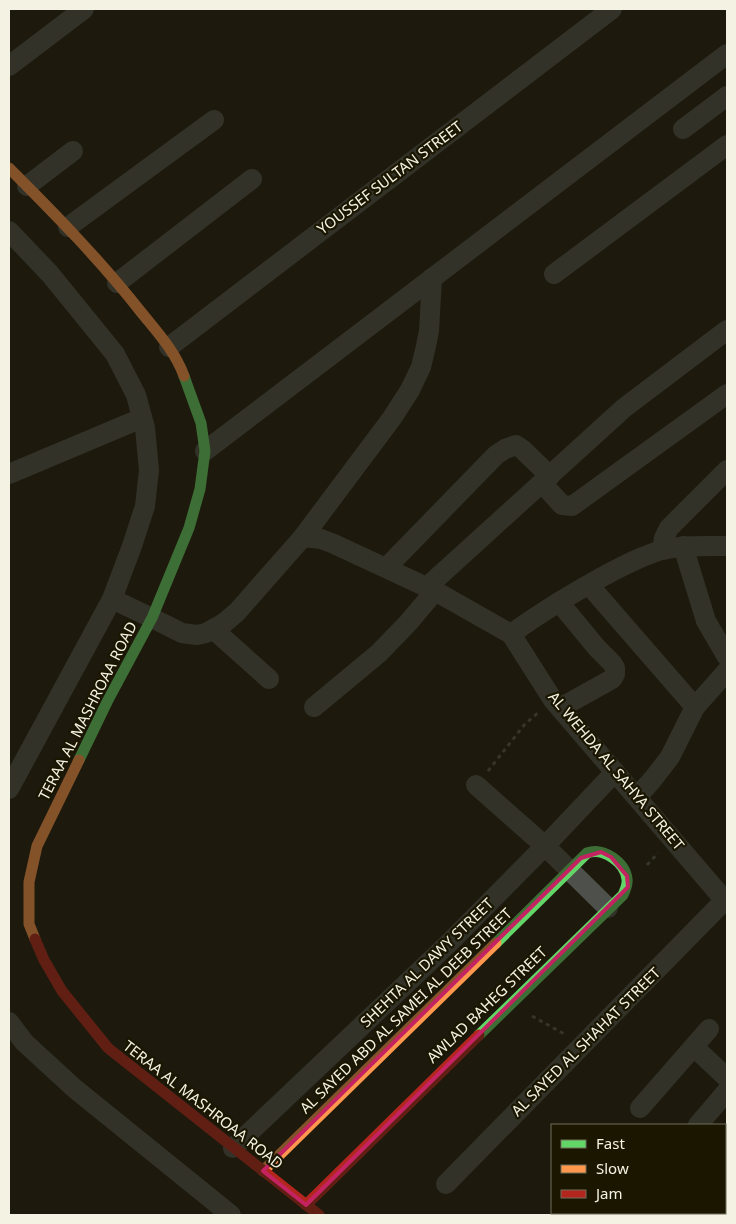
<svg xmlns="http://www.w3.org/2000/svg" width="736" height="1224" viewBox="0 0 736 1224" font-family="'Noto Sans',sans-serif">
<rect width="100%" height="100%" fill="#1d1a0d"/>
<g fill="none" stroke-linecap="round" stroke-linejoin="round">
<g stroke="#555650" stroke-width="3" stroke-dasharray="4 4" stroke-linecap="butt">
<path d="M488 771 525 724 539 712"/>
<path d="M647 865 658 853"/>
<path d="M532 1016 566 1035"/>
</g>
<g stroke="#4e504b" stroke-width="20">
<path d="M9 66 84 9"/>
<path d="M683 129 727 96"/>
<path d="M27 186 73 151"/>
<path d="M68 227 214 120"/>
<path d="M9 231 50 274 115 354 136 395 145 428 149 470 145 506 132 546 112 599 9 789"/>
<path d="M554 274 727 145"/>
<path d="M117 283 252 179"/>
<path d="M169 347 612 9"/>
<path d="M205 451 727 54"/>
<path d="M9 474 142 418"/>
<path d="M542 483 562 505 572 506 727 394"/>
<path d="M303 537 321 539 334 544 435 591 511 634 553 700 727 903"/>
<path d="M683 546 706 621 727 657"/>
<path d="M662 550 664 538 669 528 727 470"/>
<path d="M386 568 496 455 505 449 516 445 522 449 550 476"/>
<path d="M589 585 695 707"/>
<path d="M427 587 624 408 727 330"/>
<path d="M112 599 152 618 182 633 197 635 206 633 224 623 237 612 303 537 392 418 410 390 421 367 426 346 429 331 432 278"/>
<path d="M559 602 597 648 612 663 615 668V674L612 679 560 708"/>
<path d="M213 629 269 679"/>
<path d="M511 634C540 613 571 594 602 577 621 567 641 556 662 550 684 545 705 546 727 546"/>
<path d="M314 707 379 653 408 623 435 591"/>
<path d="M476 785 545 846 608 908"/>
<path d="M637 797 653 779 670 757 695 707 727 671"/>
<path d="M9 1022 24 1042 74 1088 231 1215"/>
<path d="M694 1047 727 1078"/>
<path d="M640 1108 709 1029"/>
<path d="M698 1125 727 1091"/>
<path d="M233 1148 449 943 545 846 615 772"/>
<path d="M446 1184 725 900"/>
<path d="M725 1186 727 1183"/>
<path d="M707 1213 709 1215"/>
<path d="M623 1215 625 1213"/>
</g>
<g stroke="#63d668" stroke-width="11">
<path d="M79 760 107 702 152 618 189 528 200 489 205 451 201 423 184 376"/>
<path d="M479 1035 623 895C625 890 628 885 627 879 625 862 603 847 587 853L496 943"/>
</g>
<g stroke="#ff974d" stroke-width="11">
<path d="M9 168C55 214 101 261 141 312 157 332 175 351 184 376"/>
<path d="M35 939 29 924V882L37 846 79 760"/>
<path d="M263 1171 496 943"/>
</g>
<g stroke="#b3261e" stroke-width="11">
<path d="M35 939 44 960 62 991 108 1048 319 1215"/>
<path d="M306 1205 479 1035"/>
</g>
</g>
<path d="M0 0H736V1224H0ZM601 852 611 857 627 876 628 887 306 1205 263 1171 581 858Z" fill="#1d1a0d" fill-opacity=".55" fill-rule="evenodd"/>
<path fill="none" stroke="#c42362" stroke-width="4" stroke-linejoin="round" d="M601 852 611 857 627 876 628 887 306 1205 263 1171 581 858Z"/>
<g text-anchor="middle" stroke-width="4.5" stroke-linejoin="round" paint-order="stroke">
<g font-size="15" fill="#f4f2e2" stroke="#1a1600">
<text transform="translate(390 178) rotate(-37)" y="5">YOUSSEF SULTAN STREET</text>
<text transform="translate(88 711) rotate(-63)" y="5">TERAA AL MASHROAA ROAD</text>
<text transform="translate(616 771) rotate(50)" y="5">AL WEHDA AL SAHYA STREET</text>
<text transform="translate(427 963) rotate(-44)" y="5">SHEHTA AL DAWY STREET</text>
<text transform="translate(487 1005) rotate(-44)" y="5">AWLAD BAHEG STREET</text>
<text transform="translate(406 1011) rotate(-44)" y="5">AL SAYED ABD AL SAMEI AL DEEB STREET</text>
<text transform="translate(586 1042) rotate(-45)" y="5">AL SAYED AL SHAHAT STREET</text>
<text transform="translate(203 1105) rotate(38)" y="5">TERAA AL MASHROAA ROAD</text>
</g>
</g>
<rect width="736" height="1224" fill="none" stroke="#f4f2e2" stroke-width="20"/>
<rect x="551" y="1124" width="175" height="90" fill="#1a1600" stroke="#716e5a"/>
<rect x="561" y="1140" width="25" height="8" fill="#63d668" stroke="#716e5a"/>
<text x="596" y="1149" font-size="15" fill="#f4f2e2">Fast</text>
<rect x="561" y="1165" width="25" height="8" fill="#ff974d" stroke="#716e5a"/>
<text x="596" y="1174" font-size="15" fill="#f4f2e2">Slow</text>
<rect x="561" y="1190" width="25" height="8" fill="#b3261e" stroke="#716e5a"/>
<text x="596" y="1199" font-size="15" fill="#f4f2e2">Jam</text>
</svg>
